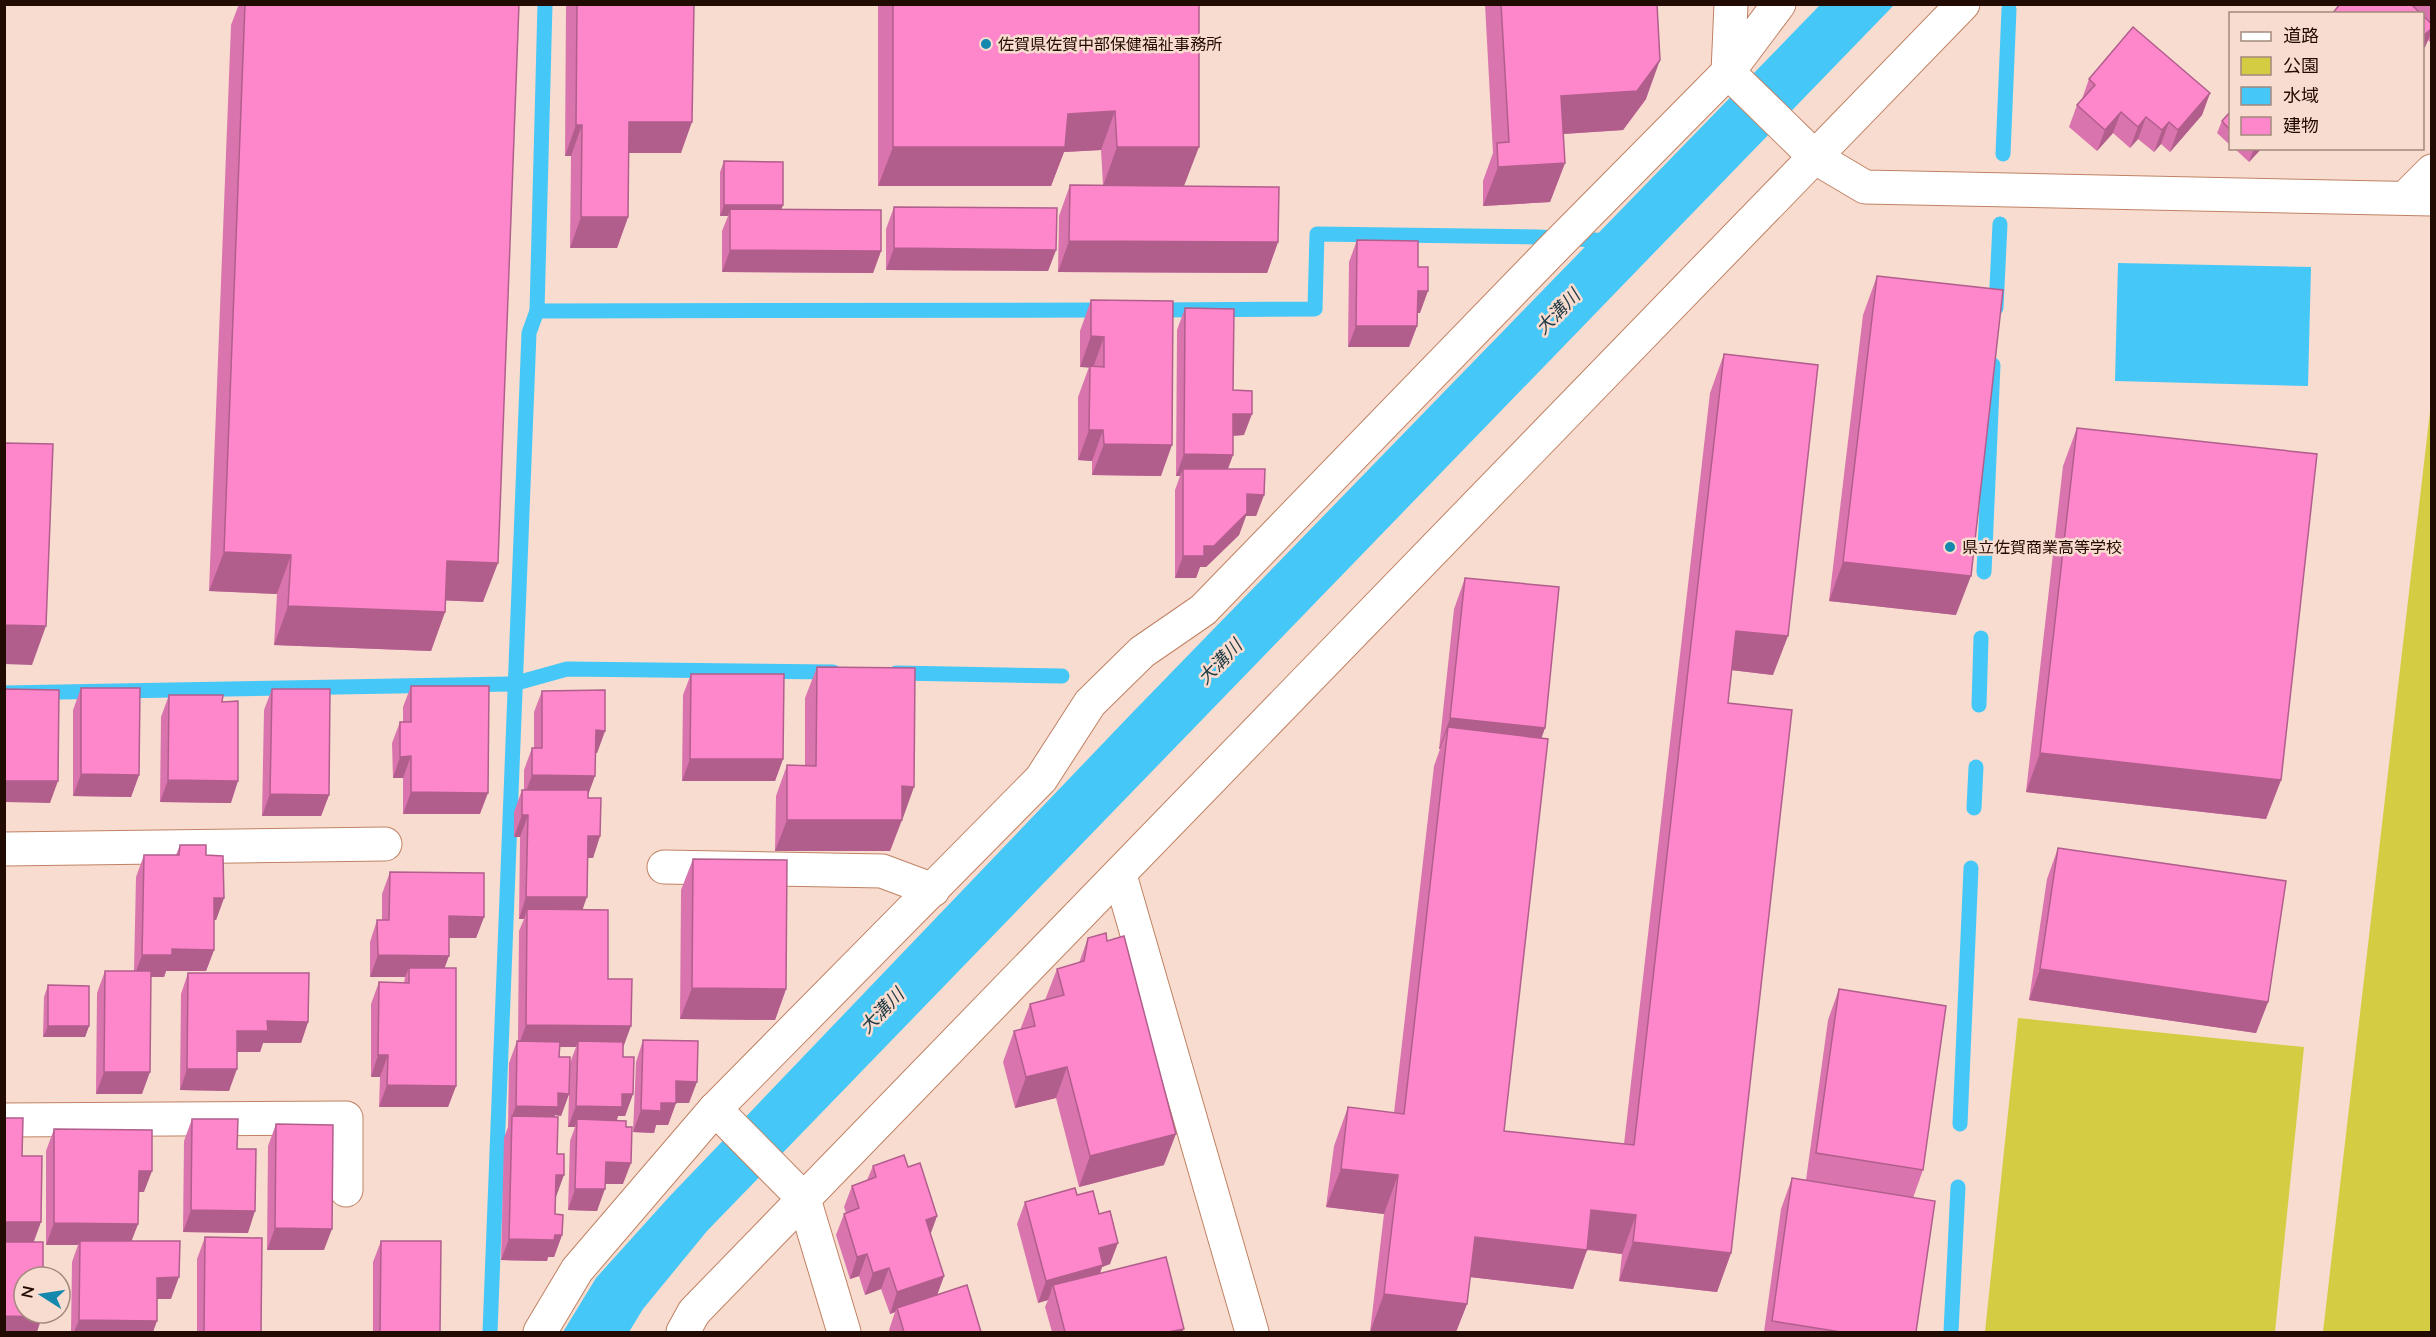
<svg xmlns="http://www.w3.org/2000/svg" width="2436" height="1337" viewBox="0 0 2436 1337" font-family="Mulish,'Noto Sans JP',sans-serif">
<rect width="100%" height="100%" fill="#f8dccf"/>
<g fill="#d4cd44">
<path d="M2431 403V1332H2323Z"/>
<path d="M2018 1018 2304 1047 2275 1332H1985Z"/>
</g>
<g fill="#45c8f7">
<path d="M1820 5H1894L707 1231 643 1309 629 1332H563L596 1278 669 1197 1132 713Z"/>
<path d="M2118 263 2311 267 2308 386 2115 381Z"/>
</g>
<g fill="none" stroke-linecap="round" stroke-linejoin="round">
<g stroke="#45c8f7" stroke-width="15">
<path d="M545 4 537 311 1107 310"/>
<path d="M2003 154 2009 9"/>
<path d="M1996 308 2000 224"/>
<path d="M1155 310 1315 309 1317 234 1538 237 1612 241"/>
<path d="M1984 572 1993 365"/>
<path d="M896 673 1062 676"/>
<path d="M4 693 513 684 567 669 833 672"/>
<path d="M1979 705 1981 638"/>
<path d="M1974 808 1976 767"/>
<path d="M1960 1124 1971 868"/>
<path d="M490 1332 529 333 537 311"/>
<path d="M1951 1332 1958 1187"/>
</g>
<defs>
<g id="minor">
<path d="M1731 4 1728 72 1816 158 1865 187 2432 199"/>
<path d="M2405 198 2432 171"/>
<path d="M4 849 385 844"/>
<path d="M664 867 882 871 933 890"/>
<path d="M1120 875 1252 1332"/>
<path d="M715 1109 804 1199 844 1332"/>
<path d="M4 1120 346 1118V1190"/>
<path d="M540 1332 577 1270 715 1109 1041 779 1090 703 1142 652 1203 610 1553 249 1728 72 1779 4"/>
<path d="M683 1332 694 1312 1963 4"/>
</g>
</defs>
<use href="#minor" stroke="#c08264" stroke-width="35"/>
<use href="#minor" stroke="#fff" stroke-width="33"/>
</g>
<g fill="#da74ae" fill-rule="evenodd">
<path d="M239 4H519L483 602 445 600V612L431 651 274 645 277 594 209 591 231 25Z"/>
<path d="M567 4H694L681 153H629L628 217 617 248H570L571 156H565L566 7Z"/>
<path d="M878 4H1199L1184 186 1278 242 1267 273 1058 272 1059 216 1070 185H1103L1101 150 1064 152 1051 186H878Z"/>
<path d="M1485 4H1657L1646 99 1623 130 1563 134 1565 163 1550 202 1483 206V181L1493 153Z"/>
<path d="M2340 4H2432V44L2428 40 2425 47 2422 50V14H2332Z"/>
<path d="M2089 79 2210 93 2202 115 2170 152 2161 144 2154 152 2138 139 2130 148 2113 133 2097 151 2069 127 2077 105 2082 99Z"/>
<path d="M2230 112V145L2217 133 2222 121Z"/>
<path d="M2234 148H2262L2249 162Z"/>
<path d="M724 161 783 205 781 209 881 251 873 273 722 272V231L728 216H720V172Z"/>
<path d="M894 207 1056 250 1048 271 886 270V229Z"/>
<path d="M1357 240 1418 267 1420 313H1417V326L1409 347H1348L1349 262Z"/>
<path d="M1877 276 1956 615 1829 601 1863 315Z"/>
<path d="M1091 300 1161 476 1092 475V461L1078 460V397L1089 367H1080V331Z"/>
<path d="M1185 308 1233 390 1244 435 1233 436V455L1228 469 1264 495 1256 516H1246L1239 535 1206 567H1200L1196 578H1175V490L1180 476H1176L1177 330Z"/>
<path d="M1724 354 1773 675 1732 670 1728 703 1731 1253 1717 1292 1619 1281 1622 1254 1587 1250 1573 1289 1470 1277 1467 1304 1456 1332H1370L1384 1214 1326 1207 1334 1146 1348 1107 1394 1113 1434 766 1440 749H1439L1454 609 1465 578 1545 728 1541 738 1504 1131 1624 1144 1710 393Z"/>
<path d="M2077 428 2281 780 2266 819 2026 792 2063 466Z"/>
<path d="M817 667 903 818H902L890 851H775L776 796 787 765 805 766V698Z"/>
<path d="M691 674 783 759 775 781H682L683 695Z"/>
<path d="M411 686 480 814H403V778H393L392 743 400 722H403V707Z"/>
<path d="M81 688 139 775 131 797 73 796V710Z"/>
<path d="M272 689 329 795 321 816H262L264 710Z"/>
<path d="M542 691 605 731 597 753H596L588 796 600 836 593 858H588L583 910 608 979 623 1048V1057L633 1094 625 1116H618L617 1120 623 1184H605L597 1211 568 1210 570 1141 575 1127H568L569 1094 561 1116 555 1115 554 1117 556 1197 555 1214 562 1235 554 1257H548L547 1261 501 1260 504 1138 508 1127 509 1063 517 1041H518L519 931 524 919H519L520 837H514V812L522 790H524V770L532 748H534V712ZM560 1047H576L570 1063 559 1057Z"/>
<path d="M169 695 222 702 231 803 160 802 161 717Z"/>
<path d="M180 845 206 855 224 898 216 920H214V950L206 971H166L164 977H151L142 1094H96L97 993 105 971H134L136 877 144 855H176Z"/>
<path d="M2058 848 2268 1002 2256 1033 2029 1000 2047 879Z"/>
<path d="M693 859 786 989 775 1020 680 1019 681 890Z"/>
<path d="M390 872 484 917 476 938H449L444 968 456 1086 448 1107H379L380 1077H371V1004L379 982 404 983 405 977H370V942L377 920H382V894Z"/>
<path d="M1088 938 1164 1165 1079 1187 1056 1098 1015 1108 1003 1062 1014 1031 1020 1030 1030 1004 1045 1000 1057 969 1079 963Z"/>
<path d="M188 973 308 1022 301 1043H263L260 1052H237L229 1091 180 1090 181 994Z"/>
<path d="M48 985 89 1026 85 1037H43L44 997Z"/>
<path d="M1839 989 1923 1170 1913 1198 1916 1332H1764L1781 1209 1792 1178 1806 1180 1828 1020Z"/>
<path d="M643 1040 689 1103H676L668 1125H656L654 1133 633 1132 636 1062Z"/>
<path d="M192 1119 248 1233 183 1232 184 1141Z"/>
<path d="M276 1124 324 1250H267L268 1146Z"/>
<path d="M54 1129 144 1192H138V1224L131 1241 171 1299H157L153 1332H71L72 1262 78 1245H46V1151Z"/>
<path d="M873 1166 908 1167 937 1216 930 1235 944 1276 937 1295 981 1332H890L889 1330 895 1312 890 1314 881 1289 865 1295 859 1276 850 1279 836 1235 844 1214 846 1213 844 1207 852 1186 867 1180Z"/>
<path d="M1077 1195 1110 1264 1102 1267 1100 1274 1182 1332H1052L1045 1307 1048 1300 1038 1303 1017 1224 1025 1202Z"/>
<path d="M205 1237 261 1332H197V1259Z"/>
<path d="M381 1241 440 1332H373V1262Z"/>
</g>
<g fill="#b15e8d">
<path d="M2432 28V31L2425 47 2422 50V37Z"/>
<path d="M1660 60 1646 99 1623 130 1547 135 1561 96Z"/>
<path d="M2210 93 2202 115 2170 152 2178 130Z"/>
<path d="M1115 111 1101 150 1064 152 1051 186H878L893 147 1068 114Z"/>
<path d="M2121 112 2113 133 2097 151 2105 130Z"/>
<path d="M2146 117 2138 139 2130 148 2138 127Z"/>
<path d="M629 122H692L681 153H618Z"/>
<path d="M2169 122 2161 144 2154 152 2162 130Z"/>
<path d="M576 125H582L571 156H565Z"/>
<path d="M1117 147H1199L1184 186H1103Z"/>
<path d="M2255 148H2262L2249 162 2253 151Z"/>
<path d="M1565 163 1550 202 1483 206 1498 167Z"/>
<path d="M724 205H783L779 216 730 209 728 216H720Z"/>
<path d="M581 217H628L617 248H570Z"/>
<path d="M1069 241 1278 242 1267 273 1058 272Z"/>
<path d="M894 248 1056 250 1048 271 886 270Z"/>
<path d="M730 250 881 251 873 273 722 272Z"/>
<path d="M1418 291H1428L1420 313H1410Z"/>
<path d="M1356 326H1417L1409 347H1348Z"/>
<path d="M1091 336 1104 337 1093 368 1080 367Z"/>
<path d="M1233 414H1252L1244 435 1225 436Z"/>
<path d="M1089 430H1103L1092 461 1078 460Z"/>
<path d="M1104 444 1172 445 1161 476 1092 475Z"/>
<path d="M1184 454 1233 455 1225 476 1183 469 1180 476H1176Z"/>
<path d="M1247 494 1264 495 1256 516H1246L1239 535 1206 567H1200L1196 578H1175L1183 556 1204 546Z"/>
<path d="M224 552 291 555 277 594 209 591Z"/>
<path d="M447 561 498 563 483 602 433 600Z"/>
<path d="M1843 562 1971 576 1956 615 1829 601Z"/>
<path d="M288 606 445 612 431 651 274 645Z"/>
<path d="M4 625 46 626 32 665 4 664Z"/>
<path d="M1736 631 1788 636 1773 675 1722 669Z"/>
<path d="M1450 718 1545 728 1534 759 1448 727 1440 749H1439Z"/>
<path d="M596 730 605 731 597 753 588 752Z"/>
<path d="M2040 753 2281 780 2266 819 2026 792Z"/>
<path d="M411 756 403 778H393L400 757Z"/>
<path d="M690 759H783L775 781H682Z"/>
<path d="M81 774 139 775 131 797 73 796Z"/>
<path d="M532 775 595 776 587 798 524 797Z"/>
<path d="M168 780 238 781 231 803 160 802Z"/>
<path d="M4 781H58L50 803 4 802Z"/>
<path d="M902 786 914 787 903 818 891 817Z"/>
<path d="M411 792 488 793 480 814H403Z"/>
<path d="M270 794 329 795 321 816H262Z"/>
<path d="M522 815H528L520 837H514Z"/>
<path d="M787 820H902L890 851H775Z"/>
<path d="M588 836H600L593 858H580Z"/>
<path d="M526 897H587L579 919 527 909 524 919H519Z"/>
<path d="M214 898H224L216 920H206Z"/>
<path d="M449 916 484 917 476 938H441Z"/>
<path d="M172 949 214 950 206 971H166L164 977H134L142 955Z"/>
<path d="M378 955 449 956 441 978 409 968 405 977H370Z"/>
<path d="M2040 969 2268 1002 2256 1033 2029 1000Z"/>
<path d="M692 988 786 989 775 1020 680 1019Z"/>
<path d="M267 1021 308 1022 301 1043H263L260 1052H229L237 1031Z"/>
<path d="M526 1025 631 1026 623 1048 578 1041 576 1047H518Z"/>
<path d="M48 1026H89L85 1037H43Z"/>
<path d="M378 1055H388L380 1077H371Z"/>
<path d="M1067 1067 1056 1098 1015 1108 1026 1077Z"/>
<path d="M187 1069H237L229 1091 180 1090Z"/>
<path d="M104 1072H150L142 1094H96Z"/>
<path d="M676 1081 697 1082 689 1103H668Z"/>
<path d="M387 1085 456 1086 448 1107H379Z"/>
<path d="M558 1093 569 1094 561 1116 555 1115 550 1128 512 1116 516 1106Z"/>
<path d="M622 1094H633L625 1116H618L614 1128 577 1119 575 1127H568L576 1106Z"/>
<path d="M661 1103H676L668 1125H656L654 1133 633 1132 641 1110Z"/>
<path d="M1176 1134 1164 1165 1079 1187 1090 1156Z"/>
<path d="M606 1162 631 1163 623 1184H598Z"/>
<path d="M1341 1169 1398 1175 1384 1214 1326 1207Z"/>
<path d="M139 1171H152L144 1192H131Z"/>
<path d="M556 1175H564L556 1197 548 1196Z"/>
<path d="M575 1189H605L597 1211 568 1210Z"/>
<path d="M191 1210 255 1211 248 1233 183 1232Z"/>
<path d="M1591 1210 1636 1215 1622 1254 1577 1248Z"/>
<path d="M937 1216 929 1238 926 1220Z"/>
<path d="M4 1222H41L33 1244H4Z"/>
<path d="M54 1223 138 1224 130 1245 80 1241 78 1245H46Z"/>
<path d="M275 1228 332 1229 324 1250H267Z"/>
<path d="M555 1235H562L554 1257H548L547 1261 501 1260 509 1239Z"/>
<path d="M1475 1237 1587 1250 1573 1289 1461 1276Z"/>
<path d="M1633 1242 1731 1253 1717 1292 1619 1281Z"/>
<path d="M1118 1243 1110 1264 1102 1267 1095 1286 1053 1285 1048 1300 1038 1303 1046 1281 1099 1248Z"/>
<path d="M867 1254 859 1276 850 1279 857 1257Z"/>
<path d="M889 1268 881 1289 865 1295 873 1273Z"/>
<path d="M944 1276 936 1298 897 1308 895 1312 890 1314 897 1292Z"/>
<path d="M179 1277 171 1299H149L157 1278Z"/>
<path d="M1384 1294 1467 1304 1456 1332H1370Z"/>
<path d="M4 1316 42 1317 37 1332H4Z"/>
<path d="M79 1320 157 1321 153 1332H74Z"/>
<path d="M1184 1329 1182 1332H1168Z"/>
</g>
<g fill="#fd87ca" stroke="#b15e8d" stroke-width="1.5">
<path d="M245 4H519L498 563 447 561 445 612 288 606 291 555 224 552Z"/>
<path d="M577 4H694L692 122H629L628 217H581L582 125H576Z"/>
<path d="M893 4H1199V147H1117L1115 111 1068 114 1065 147H893Z"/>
<path d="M1501 4H1657L1660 60 1637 91 1561 96 1565 163 1498 167 1497 143 1509 142Z"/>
<path d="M2340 4H2411L2421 14H2332Z"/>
<path d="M2422 15 2432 24V28L2422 37Z"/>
<path d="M2133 27 2210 93 2178 130 2169 122 2162 130 2146 117 2138 127 2121 112 2105 130 2077 105 2095 85 2089 79Z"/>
<path d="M2230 112V130L2222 121Z"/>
<path d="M724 161 783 162V205H724Z"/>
<path d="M1070 185 1279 187 1278 242 1069 241Z"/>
<path d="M894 207 1057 208 1056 250 894 248Z"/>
<path d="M730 209 881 210V251L730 250Z"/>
<path d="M1357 240 1418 241V267H1428V291H1418L1417 326H1356Z"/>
<path d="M1877 276 2003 290 1971 576 1843 562Z"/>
<path d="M1091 300 1173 301 1172 445 1104 444 1103 430H1089L1090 366 1104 367V337L1091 336Z"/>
<path d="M1185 308 1234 309 1233 390 1252 391V414H1233V455L1184 454Z"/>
<path d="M1724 354 1818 365 1788 636 1736 631 1728 703 1792 710 1731 1253 1633 1242 1636 1215 1591 1210 1587 1250 1475 1237 1467 1304 1384 1294 1398 1175 1341 1169 1348 1107 1404 1114 1448 727 1548 739 1504 1131 1634 1145Z"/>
<path d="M2077 428 2317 454 2281 780 2040 753Z"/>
<path d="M4 443 53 444 46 626 4 625Z"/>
<path d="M1183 469H1265L1264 495 1247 494V513L1214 546H1204V556H1183Z"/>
<path d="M1465 578 1559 587 1545 728 1450 718Z"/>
<path d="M817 667 915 668 914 787 902 786V820H787V765L816 766Z"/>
<path d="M691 674H784L783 759H690Z"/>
<path d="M411 686H489L488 793 411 792V756L400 757V722H411Z"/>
<path d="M81 688H140L139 775 81 774Z"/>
<path d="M4 689 59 690 58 781H4Z"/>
<path d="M272 689H330L329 795 270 794Z"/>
<path d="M605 690V731L596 730 595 776 532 775V748H542V691Z"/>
<path d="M169 695H223L222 702 238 701V781L168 780Z"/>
<path d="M522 790H588V798H601L600 836H588L587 897H526L528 815H522Z"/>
<path d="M180 845H206V855L223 856 224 898H214V950L172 949V955H142L144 855H179Z"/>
<path d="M2058 848 2286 881 2268 1002 2040 969Z"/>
<path d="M693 859 787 860 786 989 692 988Z"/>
<path d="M390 872 484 873V917L449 916V956L378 955 377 920H389Z"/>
<path d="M527 909 608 910V979H632L631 1026 526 1025Z"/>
<path d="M1106 933 1107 941 1124 936 1176 1134 1090 1156 1067 1067 1026 1077 1014 1031 1035 1026 1030 1004 1064 995 1057 969 1084 961 1088 938Z"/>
<path d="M409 968H456V1086L387 1085 388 1055H378L379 982 409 983Z"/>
<path d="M105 971H151L150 1072H104Z"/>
<path d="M188 973H309L308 1022 267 1021 268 1031H237V1069H187Z"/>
<path d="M48 985 89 986V1026H48Z"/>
<path d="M1839 989 1946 1006 1923 1170 1816 1153Z"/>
<path d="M643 1040 698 1041 697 1082 676 1081V1103H661V1111L641 1110Z"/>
<path d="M517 1041 560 1042 559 1057H570L569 1094 558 1093V1107L516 1106Z"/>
<path d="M578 1041 623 1042V1057H634L633 1094H622V1107L576 1106Z"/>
<path d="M512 1116 558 1117 557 1154H564V1175H556L555 1214 563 1215 562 1235H555L554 1240 509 1239Z"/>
<path d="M4 1118H23L22 1156H42L41 1222H4Z"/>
<path d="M192 1119H238L237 1149H256L255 1211 191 1210Z"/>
<path d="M577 1119 626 1121V1127H632L631 1163 606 1162 605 1189H575Z"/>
<path d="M276 1124 333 1125 332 1229 275 1228Z"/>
<path d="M54 1129 152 1130V1171H139L138 1224 54 1223Z"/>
<path d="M904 1155 908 1167 920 1163 937 1216 926 1220 944 1276 897 1292 889 1268 873 1273 867 1254 857 1257 844 1214 859 1208 852 1186 876 1177 873 1166Z"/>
<path d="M1792 1178 1935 1201 1916 1332H1841L1772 1321Z"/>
<path d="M1075 1188 1077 1195 1093 1191 1099 1214 1110 1211 1118 1243 1099 1248 1103 1265 1046 1281 1025 1202Z"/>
<path d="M205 1237 262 1238 261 1332H204Z"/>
<path d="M80 1241H180L179 1277 157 1278V1321L79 1320Z"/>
<path d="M381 1241H441L440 1332H380Z"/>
<path d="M4 1242H43V1277H24V1313H42V1317L4 1316Z"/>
<path d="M1166 1257 1184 1329 1168 1332H1065L1053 1285Z"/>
<path d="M967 1285 981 1332H904L897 1308Z"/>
</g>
<g fill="#1488ad" stroke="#f8dccf" stroke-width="2">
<circle cx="986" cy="44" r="6"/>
<circle cx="1950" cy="547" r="6"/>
</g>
<g text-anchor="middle" stroke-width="5" stroke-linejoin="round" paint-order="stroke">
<g font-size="16" fill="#220b02" stroke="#f8dccf" text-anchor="start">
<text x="998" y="50">佐賀県佐賀中部保健福祉事務所</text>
<text x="1962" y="553">県立佐賀商業高等学校</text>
</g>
<g font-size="18" font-style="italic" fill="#1f3a45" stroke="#f8dccf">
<text transform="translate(1558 312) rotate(-46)" y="6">大溝川</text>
<text transform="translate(1220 662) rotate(-46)" y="6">大溝川</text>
<text transform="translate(882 1011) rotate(-46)" y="6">大溝川</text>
</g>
</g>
<rect width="2436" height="1337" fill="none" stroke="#220b02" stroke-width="12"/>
<rect x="2229" y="12" width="195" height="138" fill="#f8dccf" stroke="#a2887d" stroke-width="1.5"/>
<rect x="2241" y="32" width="30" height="9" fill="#ffffff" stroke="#a2887d" stroke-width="1.5"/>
<text x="2283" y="42" font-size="18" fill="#220b02">道路</text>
<rect x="2241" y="57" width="30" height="18" fill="#d4cd44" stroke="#a2887d" stroke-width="1.5"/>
<text x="2283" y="72" font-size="18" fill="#220b02">公園</text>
<rect x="2241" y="87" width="30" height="18" fill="#45c8f7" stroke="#a2887d" stroke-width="1.5"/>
<text x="2283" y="102" font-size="18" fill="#220b02">水域</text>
<rect x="2241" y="117" width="30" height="18" fill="#fd87ca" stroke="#a2887d" stroke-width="1.5"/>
<text x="2283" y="132" font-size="18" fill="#220b02">建物</text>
<g transform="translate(42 1295) rotate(282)"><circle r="28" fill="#f8dccf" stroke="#a2887d" stroke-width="1.5"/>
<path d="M0-4.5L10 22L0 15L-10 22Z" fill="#1488ad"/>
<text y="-9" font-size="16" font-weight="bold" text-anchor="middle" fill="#220b02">N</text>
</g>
</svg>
